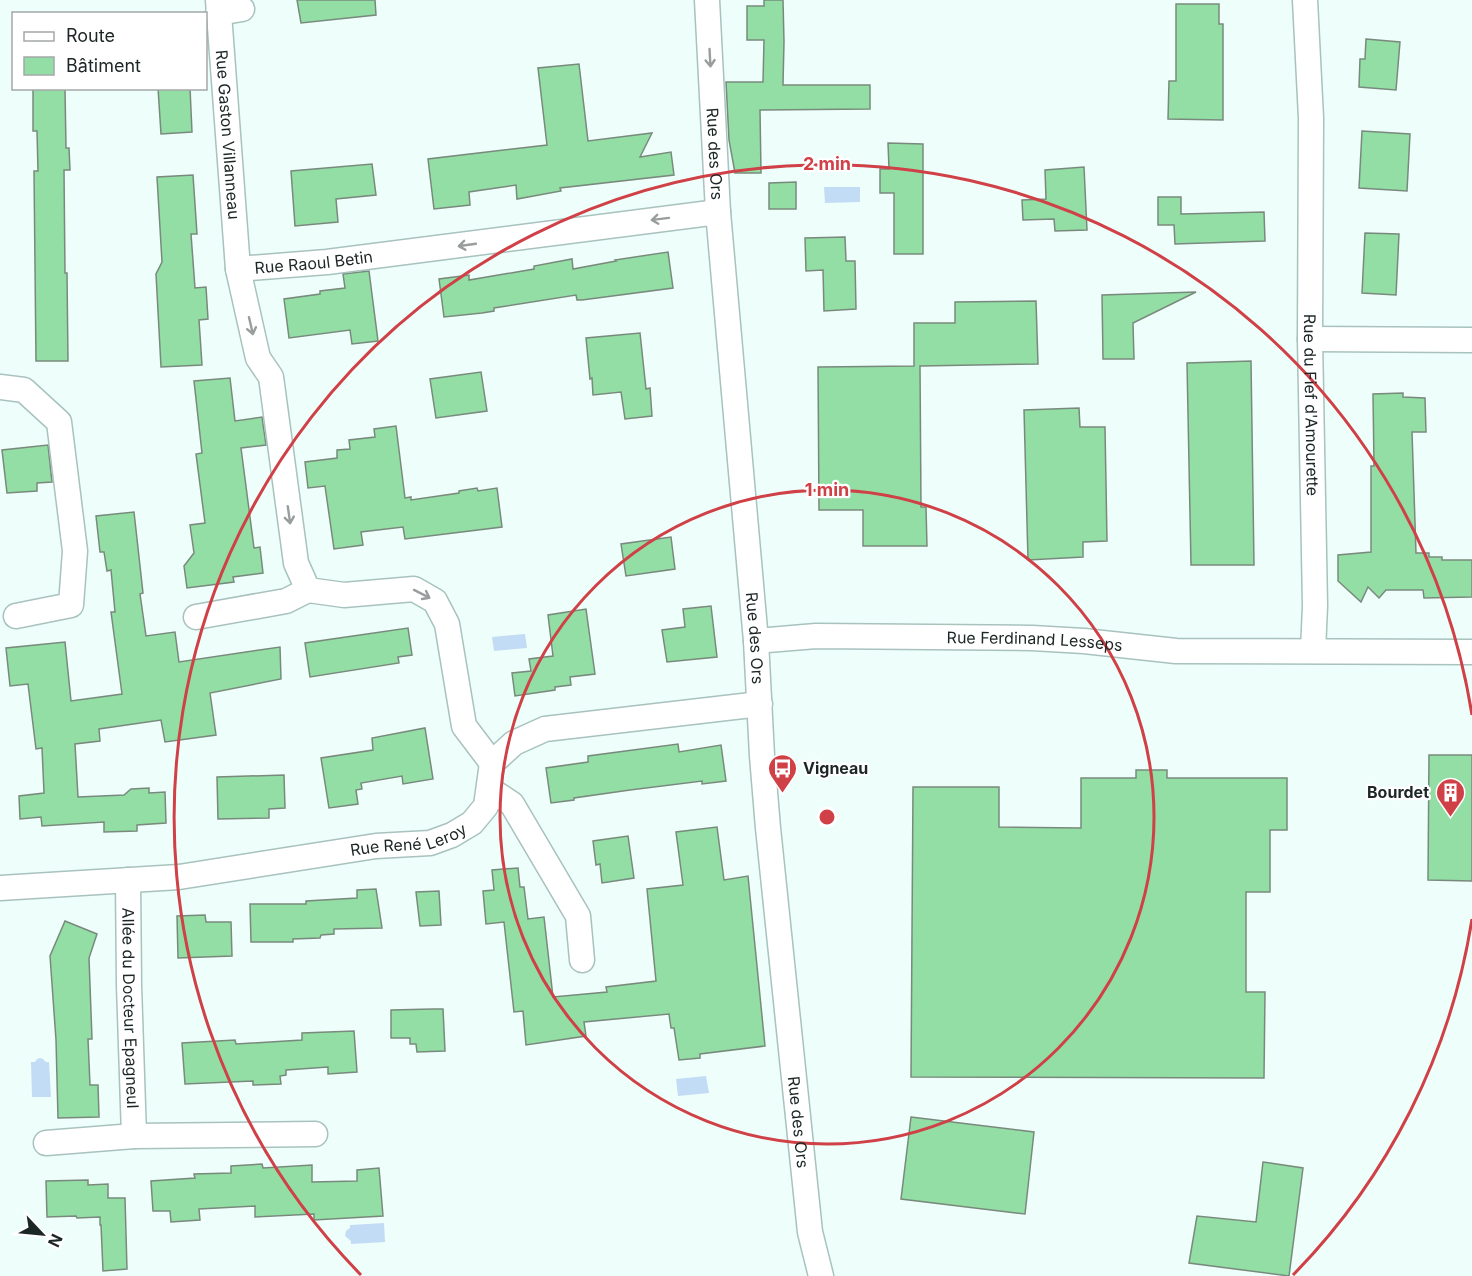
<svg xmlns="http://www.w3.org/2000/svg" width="1472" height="1276" viewBox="0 0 1472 1276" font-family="Inter,sans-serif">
<rect width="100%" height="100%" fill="#eefefb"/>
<g fill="#c3dcf5">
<path d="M824 187H860V202L825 203Z"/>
<path d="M525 634 527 648 494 651 492 637Z"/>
<path d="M40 1058 43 1059 46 1062H49L51 1097H32L31 1062H35L37 1059Z"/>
<path d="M706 1076 709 1093 678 1096 676 1079Z"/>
<path d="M384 1223 385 1242 351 1244V1241L345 1236 346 1231 350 1228V1225Z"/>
</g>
<g fill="#92dea5" stroke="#798a7d" stroke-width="1.5">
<path d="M297 0H375L376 15 301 23Z"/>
<path d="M764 0H783L784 42 783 85H870V109L760 110 761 173H735L729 140 726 82H763L764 40H747V6H764Z"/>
<path d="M1176 4H1219V24H1223V120L1168 119 1169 81H1176Z"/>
<path d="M1366 39 1400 42 1396 90 1359 87 1360 59H1365Z"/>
<path d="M579 64 588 141 652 133 640 157 671 152 674 175 560 188 561 191 517 199 516 185 469 192 470 205 434 209 428 159 547 145 538 68Z"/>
<path d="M33 88H65L66 148H69L70 170H64L65 273H67L68 361H36L34 171H38L37 131H33Z"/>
<path d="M158 88H190L192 132 161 134Z"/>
<path d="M1362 131 1410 134 1407 191 1359 188Z"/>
<path d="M888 143 923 144V254H894V193H880V169H889Z"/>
<path d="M372 164 376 195 336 199 338 222 295 226 291 171Z"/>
<path d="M1084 167 1087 230 1055 231 1054 219 1023 220 1022 200 1046 199 1045 170Z"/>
<path d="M193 175 197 234H191L195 288 206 287 208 319 199 320 202 365 161 367 156 274 162 262 157 177Z"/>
<path d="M796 182V209H769V183Z"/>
<path d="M1158 197H1181V214L1264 212 1265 241 1175 244 1174 225H1158Z"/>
<path d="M1365 233 1399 234 1396 295 1362 293Z"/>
<path d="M845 237 846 261H855L856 309 824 311 823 270 806 271 805 238Z"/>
<path d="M668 252 673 288 582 300H577L576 295 494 308V311L482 313 444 317 439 279 469 275V280L534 269V266L572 259 573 269 616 261 615 260Z"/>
<path d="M369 271 378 341 352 344 350 330 289 338 284 299 320 294V291L345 288 343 274Z"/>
<path d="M1196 292 1133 323 1134 359H1103L1102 295Z"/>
<path d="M1036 301 1038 364 920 366 921 507H926L927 546H863V510H819L818 367 914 366V323H955V302Z"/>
<path d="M640 333 646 389 650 388 652 416 625 419 621 392 593 395 592 378 590 379 586 338Z"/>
<path d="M1251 361 1254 565H1191L1187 363Z"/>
<path d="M481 372 487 411 436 418 430 379Z"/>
<path d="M230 378 235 421 262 417 266 445 241 448 254 548 260 547 263 573 233 577 234 582 187 588 184 566 194 553 190 525 205 523 196 454 202 453 194 381Z"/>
<path d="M1403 393V397L1425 398 1426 432H1412L1416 553H1429V557H1442V560H1472V597L1424 598 1423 590H1386L1379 598 1368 587 1361 602 1338 581V555L1371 552V466H1374L1373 394Z"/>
<path d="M1079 408 1080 427H1105L1107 541 1083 542V557L1028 560 1024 410Z"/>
<path d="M396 426 405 498 411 497V500L459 493V491L477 488 478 491 497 488 502 527 405 539 403 527 361 532 363 545 334 549 325 486 308 488 305 462 337 458V450L350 449 349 440 375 437 374 429Z"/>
<path d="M48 445 52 482 37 483V491L7 493 2 450Z"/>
<path d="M134 512 143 593 140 594 146 636 175 632 179 662 280 647 281 679 210 693 216 735 165 742 161 720 99 729 100 741 75 744 78 797 124 795 131 789 149 788V793L165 792 166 823 137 825V831L104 832V822L42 826 41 817 20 819 19 796 44 793 42 748 36 749 28 684 10 686 6 648 65 642 71 701 122 694 111 612H115L111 570 107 571 104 552H100L96 516Z"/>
<path d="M671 537 675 569 626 576 621 544Z"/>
<path d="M711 606 717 657 667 662 662 630 685 627 683 609Z"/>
<path d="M586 609 595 674 570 677 571 685 555 687V690L515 696 512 673 531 671 529 659 553 656 548 615Z"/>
<path d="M408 628 412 655 398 657 399 663 310 677 305 643Z"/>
<path d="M425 728 433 779 403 784 402 776 361 783 362 789 356 790 358 804 329 808 321 758 373 750 372 738Z"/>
<path d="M678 744 679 752 721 745 726 781 702 784V781L630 790 574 798V800L551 803 546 768 588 762V756Z"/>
<path d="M1429 755H1472V881L1428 880Z"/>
<path d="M1136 770H1167V778H1287V830H1270V892H1246V992H1265L1264 1078 911 1077 913 787H999V827L1081 828V778H1136Z"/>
<path d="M284 775 285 808 269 809V818L218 819 217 777Z"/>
<path d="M717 827 724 880 748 876 765 1046 700 1054V1058L679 1060 674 1028H671L669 1014 584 1022 586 1036 526 1045 523 1011 514 1012 504 922 486 924 483 891 494 890 492 870 518 868 520 887H524L528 919 544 917 553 997 607 992 606 987 656 981 647 889 683 885 676 832Z"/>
<path d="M628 836 634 878 602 883 600 864 596 865 593 841Z"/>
<path d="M376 889 382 928 334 929V934L321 935 320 938 293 939V942H251L250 904H306V901L357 898V890Z"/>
<path d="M439 891 441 925 420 926 416 892Z"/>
<path d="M205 915 206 922H231L232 956 178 958 177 916Z"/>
<path d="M65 921 97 934 89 958 92 1039H88L90 1085H98L99 1117 58 1118 56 1040 50 956Z"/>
<path d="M433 1009H443L445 1051 417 1052 416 1044H410V1038H391V1010Z"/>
<path d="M354 1031 357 1072 328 1074V1067L286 1070V1075L280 1076 281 1084 253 1085V1081L185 1084 182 1043 235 1040 236 1044 302 1040V1033Z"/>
<path d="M911 1117 1034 1132 1025 1214 901 1199Z"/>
<path d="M1263 1162 1303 1168 1289 1276 1189 1263 1197 1216 1256 1222Z"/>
<path d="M262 1164 263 1168 312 1165V1182L357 1181V1170L379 1168 383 1216 314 1220V1214L255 1217V1206L199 1209 200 1220 171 1222 170 1211H153L151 1181 195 1178 194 1174 231 1173V1166Z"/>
<path d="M88 1180V1185L108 1184V1198H125L127 1269 103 1271 101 1225H100V1217L77 1218 76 1216 47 1217 46 1181Z"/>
</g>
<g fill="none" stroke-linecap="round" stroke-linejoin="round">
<defs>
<g id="minor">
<path id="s1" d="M218 0 238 269 258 358 271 377 296 563 308 590 344 595 414 589 435 601 447 624 464 726 492 763"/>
<path id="s2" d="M707 0 718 212 756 641 762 756 768 828 810 1232 821 1276"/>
<path id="s3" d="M1305 0 1311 118 1310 339 1315 606 1313 651"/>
<path d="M218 13 242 9"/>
<path id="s4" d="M238 269 327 262 718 212"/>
<path d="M1310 339 1472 340"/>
<path d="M0 387 24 390 59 422 75 551 71 605 16 616"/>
<path d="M196 617 286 601 308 590"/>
<path id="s5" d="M756 641 816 636 1032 638 1084 641 1176 651 1472 652"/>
<path d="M489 789 512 804 578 916 582 960"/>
<path id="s6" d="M128 880 129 985 134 1136 315 1134"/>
<path id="s7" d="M0 888 179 877 376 846 430 843 452 835 472 823 486 806 492 763 514 743 545 729 760 704"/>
<path d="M46 1143 134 1136"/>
</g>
</defs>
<use href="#minor" stroke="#a8c2be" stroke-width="27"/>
<use href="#minor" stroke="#fff" stroke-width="24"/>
</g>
<defs><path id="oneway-shaft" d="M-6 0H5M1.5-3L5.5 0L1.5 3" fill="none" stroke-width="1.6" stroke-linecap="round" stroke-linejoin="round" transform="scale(1.5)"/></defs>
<g stroke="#999d9d">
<use href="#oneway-shaft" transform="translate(710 58) rotate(87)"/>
<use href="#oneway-shaft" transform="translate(660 219) rotate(173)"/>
<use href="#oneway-shaft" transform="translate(467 245) rotate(172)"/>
<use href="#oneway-shaft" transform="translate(251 326) rotate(77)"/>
<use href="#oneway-shaft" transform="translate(289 515) rotate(82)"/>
<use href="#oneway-shaft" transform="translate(422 594) rotate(27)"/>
</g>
<g fill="none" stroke="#d04047" stroke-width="3">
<circle cx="827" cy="817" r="327"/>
<path d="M1472 919A653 653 0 0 1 1293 1275M361 1275A653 653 0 1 1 1472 715"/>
</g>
<defs>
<symbol id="bus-pin" viewBox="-11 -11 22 30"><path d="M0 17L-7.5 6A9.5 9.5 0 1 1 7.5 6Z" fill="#d04047" stroke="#fff"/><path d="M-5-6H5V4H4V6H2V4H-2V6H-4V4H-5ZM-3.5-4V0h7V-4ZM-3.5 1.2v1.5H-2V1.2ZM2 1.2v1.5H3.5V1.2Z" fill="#fff"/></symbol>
<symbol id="building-pin" viewBox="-11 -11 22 30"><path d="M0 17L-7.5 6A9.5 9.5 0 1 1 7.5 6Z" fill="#d04047" stroke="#fff"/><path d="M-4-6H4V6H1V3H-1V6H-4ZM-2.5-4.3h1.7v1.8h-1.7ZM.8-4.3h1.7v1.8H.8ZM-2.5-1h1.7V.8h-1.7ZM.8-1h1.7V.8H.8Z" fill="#fff"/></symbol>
</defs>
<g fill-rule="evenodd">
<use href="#bus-pin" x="766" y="752" width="33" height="45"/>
<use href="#building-pin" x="1434" y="776" width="33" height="45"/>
</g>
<g text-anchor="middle" stroke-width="4.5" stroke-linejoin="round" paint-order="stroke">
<g font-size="16" fill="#1c2625" stroke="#fff">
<text dy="6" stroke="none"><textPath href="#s1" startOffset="135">Rue Gaston Villanneau</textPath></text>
<text dy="6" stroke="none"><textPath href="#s2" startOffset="154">Rue des Ors</textPath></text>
<text dy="6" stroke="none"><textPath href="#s4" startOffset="76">Rue Raoul Betin</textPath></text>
<text dy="6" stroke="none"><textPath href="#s3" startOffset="405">Rue du Fief d'Amourette</textPath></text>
<text dy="6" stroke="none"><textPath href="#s2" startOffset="640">Rue des Ors</textPath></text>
<text dy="6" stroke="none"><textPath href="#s5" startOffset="279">Rue Ferdinand Lesseps</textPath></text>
<text dy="6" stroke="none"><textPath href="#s7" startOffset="412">Rue René Leroy</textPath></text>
<text dy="6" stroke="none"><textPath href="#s6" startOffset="128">Allée du Docteur Epagneul</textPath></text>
<text dy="6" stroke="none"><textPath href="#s2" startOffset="1126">Rue des Ors</textPath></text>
</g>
<g font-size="16" font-weight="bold" fill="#1c2625" stroke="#fff" text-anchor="start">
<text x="803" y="774">Vigneau</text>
<text x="1429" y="798" text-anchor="end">Bourdet</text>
</g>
</g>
<circle cx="827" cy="817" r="9" fill="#d04047" stroke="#fff" stroke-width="3"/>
<g font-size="18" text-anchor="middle" font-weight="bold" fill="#d04047" stroke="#fff" stroke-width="4.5" stroke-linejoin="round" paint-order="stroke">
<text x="827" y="170">2 min</text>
<text x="827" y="496">1 min</text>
</g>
<rect x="12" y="12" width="195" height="78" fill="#ffffff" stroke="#a4a8a8" stroke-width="1.5"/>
<rect x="24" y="32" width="30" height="9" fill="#ffffff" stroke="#a4a8a8" stroke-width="1.5"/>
<text x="66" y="42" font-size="18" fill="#1c2625">Route</text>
<rect x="24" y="57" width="30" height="18" fill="#92dea5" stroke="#a4a8a8" stroke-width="1.5"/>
<text x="66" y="72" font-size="18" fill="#1c2625">Bâtiment</text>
<g transform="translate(42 1234) rotate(116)" stroke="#ffffff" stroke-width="4.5" paint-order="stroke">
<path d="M0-4.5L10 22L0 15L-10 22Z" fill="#1c2625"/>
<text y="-9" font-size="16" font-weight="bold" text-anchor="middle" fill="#1c2625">N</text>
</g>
</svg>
